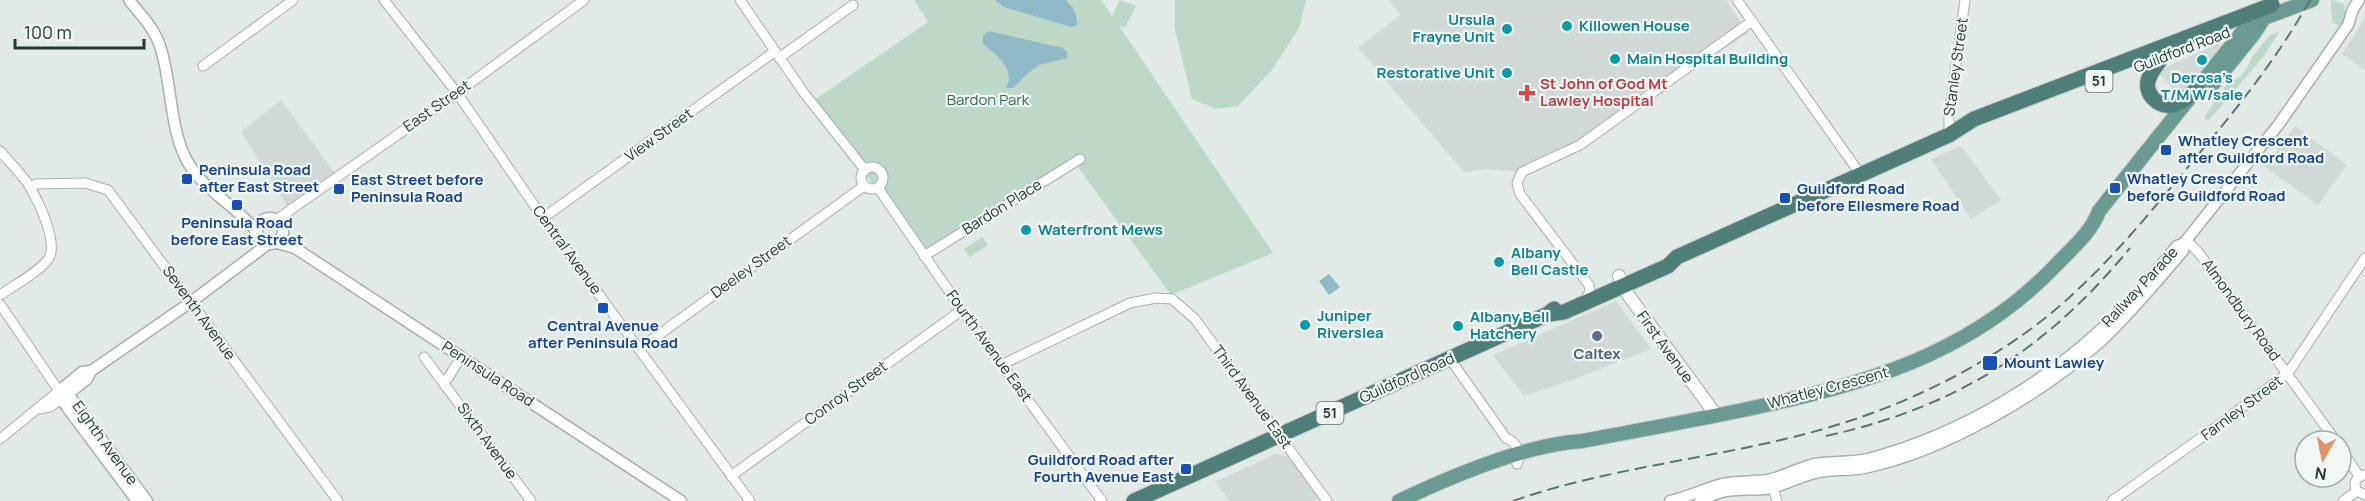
<svg xmlns="http://www.w3.org/2000/svg" width="2365" height="501" viewBox="0 0 2365 501" font-family="Manrope,sans-serif">
<rect width="100%" height="100%" fill="#e1eae7"/>
<g fill="#d0d9d6">
<path d="M1389 0H1726L1748 33 1590 137 1522 172 1485 169 1464 172 1358 48 1400 15Z"/>
<path d="M2365 18V70L2342 54Z"/>
<path d="M2219 43 2221 47 2179 96 2157 71Z"/>
<path d="M281 100 337 176 290 210 241 132Z"/>
<path d="M2295 126 2347 165 2318 205 2265 167Z"/>
<path d="M1961 146 2001 200 1971 219 1931 159Z"/>
<path d="M1616 301 1651 349 1575 379 1524 396 1493 355Z"/>
<path d="M1275 454 1296 458 1323 495 1313 501H1230L1215 482Z"/>
</g>
<g fill="#bdd8c7">
<path d="M914 0H1101L1112 16 1120 0 1136 6 1125 28 1119 26 1273 253 1171 295 1075 163 922 254 813 101 928 22Z"/>
<path d="M1175 0H1306L1299 28 1272 70 1238 106 1216 109 1192 99 1175 30Z"/>
<path d="M2331 0 2343 3C2347 11 2346 20 2339 26L2332 22Z"/>
<path d="M2279 32 2264 56 2210 119 2206 120 2205 116 2227 84 2240 77 2246 70 2252 57 2270 35Z"/>
<path d="M982 237 988 245 970 257 964 249Z"/>
</g>
<g fill="#90b9c8">
<path d="M995 0H1065C1074 7 1077 14 1077 25L1071 27 1004 7Z"/>
<path d="M989 31 1063 48 1067 52V58L1039 65 1028 73 1013 88H1006C1016 69 997 55 983 44V35Z"/>
<path d="M1329 274 1340 287 1329 295 1319 281Z"/>
</g>
<g fill="none" stroke-linecap="round" stroke-linejoin="round">
<defs>
<g id="minor">
<path d="M384 0 457 93 543 218 750 501"/>
<path d="M740 0 804 93 865 170"/>
<path d="M1737 0 1861 175"/>
<path d="M779 58 853 5"/>
<path d="M203 66 293 0"/>
<path d="M1949 135V116L1965 0"/>
<path d="M0 151C10 163 22 174 30 187 39 203 58 242 49 258 41 271 13 286 0 295"/>
<circle cx="872" cy="178" r="11"/>
<path d="M31 188 36 184 85 183 108 190 338 501"/>
<path d="M878 188 962 310 1102 501"/>
<path d="M543 218 774 52"/>
<path d="M276 220 457 93 584 0"/>
<path d="M2186 240 2199 253 2336 441"/>
<path d="M924 256 1080 159"/>
<path d="M1584 303 1590 291 1589 285 1520 194 1517 183 1522 172 1580 145 1752 21"/>
<path d="M0 304 59 391 0 439"/>
<path d="M639 349 864 186"/>
<path d="M424 357 531 501"/>
<path d="M1450 359 1506 438C1517 442 1522 454 1517 464"/>
<path d="M1003 364 1130 303 1156 298 1172 299 1195 319 1327 501"/>
<path d="M443 381 448 378 461 357"/>
<path d="M39 409 50 407 61 399"/>
<path d="M2341 449 2359 476"/>
<path d="M2363 475C2355 478 2353 484 2357 491L2365 495"/>
<path d="M731 476 962 310"/>
<path d="M1771 482 1777 501"/>
<path d="M2112 501 2219 425 2288 373 2365 258"/>
<path d="M2343 501 2357 491"/>
</g>
<g id="tertiary">
<path d="M129 0C140 14 155 29 160 46 172 82 169 125 186 159 202 190 236 205 257 232"/>
<circle cx="270" cy="231" r="13"/>
<path d="M277 243 295 248 681 501"/>
<path d="M59 391 82 372 91 371 191 302 268 244"/>
<path d="M59 391 68 394 147 501"/>
<path d="M59 391 61 399 69 410 137 501"/>
<path d="M64 397 87 379 91 371"/>
<path d="M1670 501C1688 497 1704 489 1722 484 1737 481 1752 482 1767 480 1783 477 1798 468 1814 464 1832 461 1850 463 1868 459 1963 434 2055 378 2123 308 2142 289 2159 267 2177 246L2184 243 2279 124 2348 25 2353 9 2359 0"/>
<path d="M1700 501C1707 498 1714 494 1722 492 1738 488 1755 491 1771 488 1788 484 1802 475 1819 472 1834 469 1849 471 1864 468 1943 452 2040 395 2100 342 2130 314 2156 282 2183 251L2184 243"/>
</g>
<path id="secondary" d="M1619 276 1629 296 1716 415"/>
<g id="primary">
<path d="M2214 83 2252 36 2264 18 2312 0"/>
<path d="M1399 501C1450 477 1526 444 1582 441 1636 431 1690 421 1743 410 1862 385 1970 356 2057 264 2071 249 2092 232 2099 211L2248 25"/>
</g>
<g id="trunk">
<path d="M2162 57C2158 64 2152 70 2149 78 2143 92 2157 108 2173 105 2182 103 2190 95 2197 89"/>
<path d="M1548 314 1564 312 1668 266 1677 257 1949 135 1974 119 2272 5"/>
<path d="M1134 501 1548 314 1554 309"/>
</g>
</defs>
<use href="#minor" stroke="#a5b1ae" stroke-width="11"/>
<use href="#tertiary" stroke="#a5b1ae" stroke-width="13"/>
<use href="#secondary" stroke="#a2b4af" stroke-width="14"/>
<use href="#primary" stroke="#c2c7c6" stroke-width="16"/>
<use href="#trunk" stroke="#c2c7c6" stroke-width="17"/>
<use href="#minor" stroke="#fff" stroke-width="9"/>
<use href="#tertiary" stroke="#fff" stroke-width="10"/>
<use href="#secondary" stroke="#fff" stroke-width="12"/>
<use href="#primary" stroke="#6b9a93" stroke-width="14"/>
<use href="#trunk" stroke="#4f7e78" stroke-width="15"/>
<g stroke="#5e7470" stroke-width="2" stroke-dasharray="12 6" stroke-linecap="butt">
<path d="M1826 436C1956 407 2045 351 2130 248"/>
<path d="M1513 501C1616 465 1726 458 1830 427 1898 407 1964 376 2021 336 2090 288 2144 220 2197 156 2239 106 2278 57 2310 0"/>
</g>
</g>
<g fill="#0f9aa8" stroke="#f1f7f5" stroke-width="2">
<circle cx="1567" cy="26" r="6"/>
<circle cx="1507" cy="29" r="6"/>
<circle cx="1615" cy="59" r="6"/>
<circle cx="2202" cy="60" r="6"/>
<circle cx="1507" cy="73" r="6"/>
<circle cx="1026" cy="230" r="6"/>
<circle cx="1499" cy="262" r="6"/>
<circle cx="1305" cy="325" r="6"/>
<circle cx="1458" cy="326" r="6"/>
</g>
<path fill="#e0444e" stroke="#f1f7f5" stroke-width="2" d="M1524 84h6v6h6v6h-6v6h-6v-6h-6v-6h6z"/>
<g fill="#1a4fb4" stroke="#f1f7f5" stroke-width="2">
<rect x="2160" y="144" width="12" height="12" rx="3"/>
<rect x="181" y="173" width="12" height="12" rx="3"/>
<rect x="2109" y="182" width="12" height="12" rx="3"/>
<rect x="333" y="183" width="12" height="12" rx="3"/>
<rect x="1779" y="192" width="12" height="12" rx="3"/>
<rect x="231" y="199" width="12" height="12" rx="3"/>
<rect x="597" y="302" width="12" height="12" rx="3"/>
<rect x="1982" y="355" width="16" height="16" rx="3"/>
<rect x="1180" y="463" width="12" height="12" rx="3"/>
</g>
<circle fill="#5c6f8a" stroke="#f1f7f5" stroke-width="2" cx="1597" cy="336" r="6"/>
<g text-anchor="middle" stroke-width="4.5" stroke-linejoin="round" paint-order="stroke">
<g fill="#f1f7f5" stroke="#62716f" stroke-width="1.5">
<rect x="2085.5" y="70" width="27" height="22" rx="4.5"/>
<rect x="1316.5" y="402" width="27" height="22" rx="4.5"/>
</g>
<g font-size="14" font-weight="bold" fill="#243835">
<text x="2099" y="86">51</text>
<text x="1330" y="418">51</text>
</g>
<g font-size="15" font-weight="bold" fill="#0d838f" stroke="#f1f7f5" text-anchor="start">
<text x="1495" y="25" text-anchor="end">Ursula<tspan x="1495" dy="17">Frayne Unit</tspan></text>
<text x="1579" y="31">Killowen House</text>
<text x="1627" y="64">Main Hospital Building</text>
<text x="1495" y="78" text-anchor="end">Restorative Unit</text>
<text x="2202" y="83" text-anchor="middle">Derosa’s<tspan x="2202" dy="17">T/M W/sale</tspan></text>
<text x="1038" y="235">Waterfront Mews</text>
<text x="1511" y="258">Albany<tspan x="1511" dy="17">Bell Castle</tspan></text>
<text x="1317" y="321">Juniper<tspan x="1317" dy="17">Riverslea</tspan></text>
<text x="1470" y="322">Albany Bell<tspan x="1470" dy="17">Hatchery</tspan></text>
</g>
<g font-size="15" fill="#243835" stroke="#f1f7f5">
<text transform="translate(2182 50) rotate(-21)" y="5">Guildford Road</text>
<text transform="translate(1956 67) rotate(-82)" y="5">Stanley Street</text>
<text transform="translate(437 106) rotate(-35)" y="5">East Street</text>
<text transform="translate(659 135) rotate(-36)" y="5">View Street</text>
<text transform="translate(1002 207) rotate(-32)" y="5">Bardon Place</text>
<text transform="translate(567 250) rotate(54)" y="5">Central Avenue</text>
<text transform="translate(751 267) rotate(-36)" y="5">Deeley Street</text>
<text transform="translate(2140 287) rotate(-47)" y="5">Railway Parade</text>
<text transform="translate(2241 310) rotate(54)" y="5">Almondbury Road</text>
<text transform="translate(199 313) rotate(54)" y="5">Seventh Avenue</text>
<text transform="translate(989 346) rotate(54)" y="5">Fourth Avenue East</text>
<text transform="translate(1665 347) rotate(54)" y="5">First Avenue</text>
<text transform="translate(488 374) rotate(33)" y="5">Peninsula Road</text>
<text transform="translate(1407 378) rotate(-24)" y="5">Guildford Road</text>
<text transform="translate(1828 388) rotate(-15)" y="5">Whatley Crescent</text>
<text transform="translate(846 393) rotate(-36)" y="5">Conroy Street</text>
<text transform="translate(1252 397) rotate(54)" y="5">Third Avenue East</text>
<text transform="translate(2242 408) rotate(-37)" y="5">Farnley Street</text>
<text transform="translate(487 441) rotate(54)" y="5">Sixth Avenue</text>
<text transform="translate(105 443) rotate(54)" y="5">Eighth Avenue</text>
</g>
<g font-size="15" font-weight="bold" fill="#be3a42" stroke="#f1f7f5" text-anchor="start">
<text x="1540" y="89">St John of God Mt<tspan x="1540" dy="17">Lawley Hospital</tspan></text>
</g>
<g font-size="15" fill="#336a4f" stroke="#f1f7f5">
<text x="988" y="105">Bardon Park</text>
</g>
<g font-size="15" font-weight="bold" fill="#164399" stroke="#f1f7f5" text-anchor="start">
<text x="2178" y="146">Whatley Crescent<tspan x="2178" dy="17">after Guildford Road</tspan></text>
<text x="199" y="175">Peninsula Road<tspan x="199" dy="17">after East Street</tspan></text>
<text x="2127" y="184">Whatley Crescent<tspan x="2127" dy="17">before Guildford Road</tspan></text>
<text x="351" y="185">East Street before<tspan x="351" dy="17">Peninsula Road</tspan></text>
<text x="1797" y="194">Guildford Road<tspan x="1797" dy="17">before Ellesmere Road</tspan></text>
<text x="237" y="228" text-anchor="middle">Peninsula Road<tspan x="237" dy="17">before East Street</tspan></text>
<text x="603" y="331" text-anchor="middle">Central Avenue<tspan x="603" dy="17">after Peninsula Road</tspan></text>
<text x="2004" y="368">Mount Lawley</text>
<text x="1174" y="465" text-anchor="end">Guildford Road after<tspan x="1174" dy="17">Fourth Avenue East</tspan></text>
</g>
<g font-size="15" font-weight="bold" fill="#4e5e75" stroke="#f1f7f5">
<text x="1597" y="359">Caltex</text>
</g>
</g>
<g transform="translate(2323 459) rotate(189)"><circle r="28" fill="#f1f7f5" stroke="#9faba8" stroke-width="1.5"/>
<path d="M0-4.5L10 22L0 15L-10 22Z" fill="#e09469"/>
<text y="-9" font-size="16" font-weight="bold" text-anchor="middle" fill="#243835">N</text>
</g>
<path d="M15 39v9h129v-9" fill="none" stroke="#243835" stroke-width="3"/>
<text x="24" y="39" font-size="18" fill="#243835" stroke="#f1f7f5" stroke-width="4.5" paint-order="stroke">100 m</text>
</svg>
